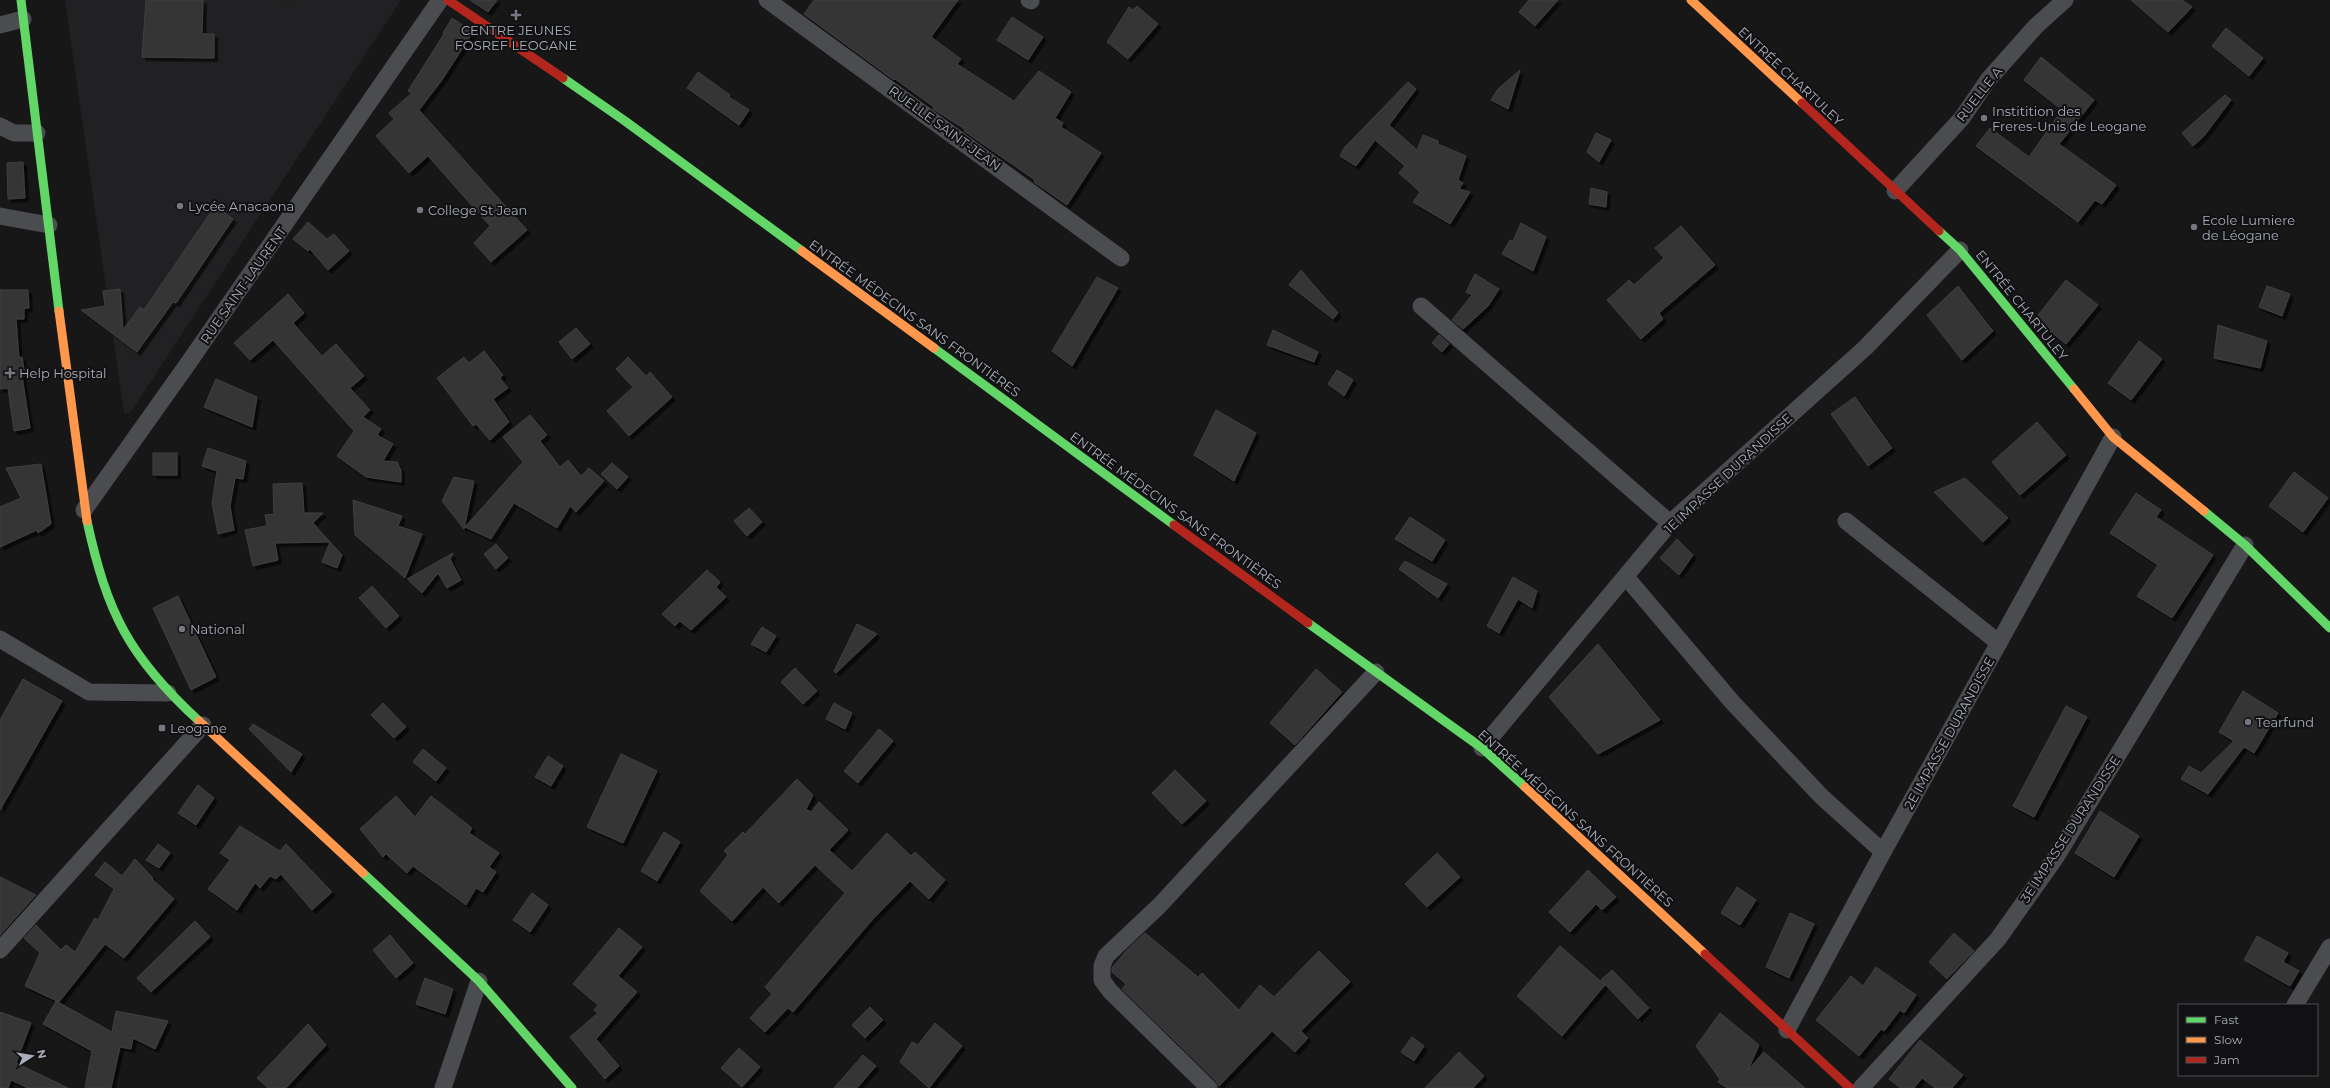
<svg xmlns="http://www.w3.org/2000/svg" width="2330" height="1088" viewBox="0 0 2330 1088" font-family="Montserrat,sans-serif">
<defs>
<filter id="shadow"><feDropShadow dx="3.5" dy="3.5" stdDeviation="0" flood-color="#0009"/></filter>
</defs>
<rect width="100%" height="100%" fill="#171717"/>
<path fill="#212123" d="M65 0H401L130 413H124Z"/>
<path fill="#1d241e" d="M276 0H294L291 7Z"/>
<g fill="#353536" stroke="#3f4043" filter="url(#shadow)">
<path d="M146 0H203L202 34H214V58L142 57Z"/>
<path d="M470 0H497L488 12Z"/>
<path d="M814 0H958L931 37 961 59 957 64 1014 101 1039 71 1071 92 1055 118 1063 123 1061 127 1101 153 1067 205 1034 182 1035 180 964 131 966 130 933 109 934 107 895 79 894 80 804 14Z"/>
<path d="M1529 0H1558L1535 26 1519 12Z"/>
<path d="M2131 0H2182L2192 7 2168 32Z"/>
<path d="M1137 6 1158 24 1128 59 1107 42 1129 7 1133 10Z"/>
<path d="M1012 17 1043 37 1028 60 997 40Z"/>
<path d="M452 18 473 32 442 80 419 110 527 230 491 262 474 243 490 226 428 156 409 173 376 136 394 119 389 113 412 93 408 91 444 34 443 33Z"/>
<path d="M2226 28 2263 58 2249 76 2212 46Z"/>
<path d="M2041 57 2094 100 2059 144 2116 185 2102 204 2095 200 2078 222 1976 146 1990 128 2029 157 2062 110 2024 80Z"/>
<path d="M1520 70 1508 109 1491 100 1498 89Z"/>
<path d="M698 72 730 95 729 97 749 110 739 125 687 88Z"/>
<path d="M1408 82 1416 89 1389 125 1417 150 1423 135 1438 141V144L1466 156 1458 180 1463 183 1459 189 1470 192 1450 224 1413 202 1420 192 1399 173 1405 166 1375 140 1356 166 1340 156 1344 148Z"/>
<path d="M2225 95 2231 100 2204 136 2193 146 2182 133Z"/>
<path d="M1596 133 1611 140 1599 162 1587 152Z"/>
<path d="M23 162 25 198 8 199 7 163Z"/>
<path d="M1591 188 1607 192 1606 207 1589 204Z"/>
<path d="M215 206 233 219 176 303 173 302 137 352 81 310 105 306 103 291 120 289 123 330 140 307 144 310Z"/>
<path d="M308 222 327 239 334 234 349 251 328 270 310 249 308 251 293 239Z"/>
<path d="M1521 223 1546 237 1533 271 1502 254 1510 240 1513 241Z"/>
<path d="M1681 226 1715 265 1659 313 1663 319 1641 339 1607 300 1629 280 1634 285 1664 258 1655 248Z"/>
<path d="M1301 270 1338 313 1333 319 1289 285Z"/>
<path d="M1475 274 1499 289 1488 306 1463 329 1452 320 1472 295 1466 292Z"/>
<path d="M1097 277 1118 288 1072 366 1052 351Z"/>
<path d="M2066 280 2098 305 2066 344 2035 319Z"/>
<path d="M1958 286 1993 331 1962 360 1927 315Z"/>
<path d="M2267 286 2290 294 2282 316 2259 307Z"/>
<path d="M0 290H28L29 308H24V319H16L19 358 22 357 25 376H22L30 428 14 431 8 388 0 389Z"/>
<path d="M288 294 304 313 293 323 322 356 336 344 364 376 350 388 370 410 363 417 381 429 377 435 393 444 383 461 397 462 401 470V482L366 477 337 456 354 431 273 340 250 360 234 343Z"/>
<path d="M2218 325 2267 341 2260 368 2214 358Z"/>
<path d="M576 328 590 344 572 359 559 342Z"/>
<path d="M1273 330 1318 352 1314 362 1267 345Z"/>
<path d="M1439 335 1449 344 1442 352 1432 343Z"/>
<path d="M2139 341 2162 359 2131 400 2108 383Z"/>
<path d="M484 351 503 375 500 378 508 388 493 399 509 422 490 440 476 424 473 426 437 378 464 357 469 363Z"/>
<path d="M628 357 646 376 650 372 672 397 629 436 607 411 633 387 616 369Z"/>
<path d="M1337 370 1353 380 1344 396 1328 384Z"/>
<path d="M216 379 257 397 252 427 204 407Z"/>
<path d="M1855 397 1892 448 1868 466 1831 414Z"/>
<path d="M1216 410 1256 433 1234 481 1194 455Z"/>
<path d="M530 415 547 435 540 441 560 467 568 460 581 476 589 468 604 481 576 512 570 506 557 528 514 503 491 539 465 527 523 462 503 437Z"/>
<path d="M2037 422 2066 455 2020 495 1992 462Z"/>
<path d="M208 448 246 461 243 479 235 478 230 506 234 530 218 534 212 503 217 471 202 466Z"/>
<rect x="153" y="453" width="24" height="22"/>
<path d="M612 463 628 477 617 489 601 474Z"/>
<path d="M41 464 51 524 38 533 37 530 0 547V507L21 498 6 468Z"/>
<path d="M2294 472 2328 498 2303 532 2269 506Z"/>
<path d="M454 477 474 481 464 529 442 501Z"/>
<path d="M1965 478 2008 518 1983 542 1934 492Z"/>
<path d="M302 483 304 513H323L313 523 342 555 337 568 322 562 330 542 275 543 278 560 253 566 245 530 267 526 265 515 274 514 273 484Z"/>
<path d="M2136 493 2161 510 2156 517 2213 555 2172 618 2137 596 2158 565 2110 533Z"/>
<path d="M353 500 402 516 398 526 422 534 405 578 355 535Z"/>
<path d="M749 508 762 522 747 536 734 521Z"/>
<path d="M1410 517 1445 540 1432 561 1395 539Z"/>
<path d="M1677 539 1693 555 1679 575 1660 558Z"/>
<path d="M496 544 508 558 496 569 484 554Z"/>
<path d="M453 553 450 559 461 580 447 588 438 573 422 593 407 579Z"/>
<path d="M1405 561 1447 584 1438 598 1399 569Z"/>
<path d="M707 570 720 582 716 587 726 597 691 630 680 621 675 626 662 614Z"/>
<path d="M1513 577 1537 591 1532 608 1518 599 1499 633 1487 626Z"/>
<path d="M372 586 399 616 386 628 359 598Z"/>
<path d="M178 596 216 677 191 690 153 608Z"/>
<path d="M857 624 877 634 836 673 834 671Z"/>
<path d="M762 627 776 636 766 652 751 644Z"/>
<path d="M1598 644 1660 720 1598 754 1549 697Z"/>
<path d="M795 668 817 691 803 704 781 682Z"/>
<path d="M1316 669 1342 692 1295 745 1270 723Z"/>
<path d="M23 679 62 701 0 810V720Z"/>
<path d="M2243 691 2278 713 2254 753 2244 747 2208 794 2181 779 2189 766 2201 773 2234 741 2219 732Z"/>
<path d="M383 703 406 727 394 738 371 715Z"/>
<path d="M834 703 852 713 845 729 826 719Z"/>
<path d="M2066 706 2087 717 2034 817 2013 806Z"/>
<path d="M253 724 302 754 291 772 249 729Z"/>
<path d="M879 729 893 741 858 783 844 771Z"/>
<path d="M423 749 446 768 436 781 413 762Z"/>
<path d="M621 754 657 771 623 843 587 827Z"/>
<path d="M548 756 563 766 551 786 535 777Z"/>
<path d="M1175 770 1206 801 1182 824 1152 793Z"/>
<path d="M797 779 813 795 806 809 811 812 819 802 848 830 829 850 852 871 887 833 911 856 915 852 945 880 929 899 910 881 873 919 793 1012 788 1008 765 1032 750 1018 772 994 765 987 845 893 815 865 779 903 763 887 732 921 700 891 728 855 724 851 743 832 745 834Z"/>
<path d="M198 785 214 798 196 825 178 813Z"/>
<path d="M396 796 415 817 431 796 472 828 469 833 499 853 489 867 496 872 483 892 476 888 466 905 413 866 407 873 386 854 383 857 360 829Z"/>
<path d="M2100 811 2139 836 2114 877 2075 853Z"/>
<path d="M240 826 280 851 286 844 332 892 312 910 281 874 276 879 270 876 260 888 255 883 237 910 208 889 230 860 220 853Z"/>
<path d="M664 832 680 842 657 881 641 871Z"/>
<path d="M158 844 170 853 159 868 146 860Z"/>
<path d="M1437 853 1460 877 1427 907 1405 884Z"/>
<path d="M135 859 153 878 152 879 174 899 124 958 105 944 59 1002 25 986 40 953 24 938 36 925 61 950 66 945 75 952 95 918 98 920 114 889 95 875 105 862 122 876Z"/>
<path d="M1588 870 1616 897 1602 910 1596 904 1570 932 1549 912Z"/>
<path d="M0 877 36 895 0 935Z"/>
<path d="M1737 887 1756 900 1740 925 1721 913Z"/>
<path d="M532 893 548 905 530 932 513 920Z"/>
<path d="M1790 913 1814 924 1789 978 1766 967Z"/>
<path d="M195 921 210 937 151 992 137 978Z"/>
<path d="M619 928 642 947 618 976 637 992 596 1039 619 1066 605 1079 570 1037 598 1013 594 1010 598 1005 573 984Z"/>
<path d="M1145 933 1198 977 1202 973 1239 1010 1260 985 1274 997 1319 951 1350 982 1301 1031 1308 1038 1295 1052 1272 1031 1219 1086 1216 1081 1122 989 1126 984 1112 972V968L1126 951Z"/>
<path d="M1954 933 1974 951 1947 979 1929 962Z"/>
<path d="M390 935 413 963 396 978 373 950Z"/>
<path d="M2257 936 2288 953 2283 962 2299 971 2290 986 2244 960Z"/>
<path d="M1560 946 1605 985 1562 1036 1517 996Z"/>
<path d="M1876 967 1916 995 1904 1013 1900 1010 1884 1031 1881 1029 1859 1056 1816 1020 1851 976 1863 986Z"/>
<path d="M1612 970 1649 1008 1638 1019 1601 980Z"/>
<path d="M425 978 453 989 445 1014 416 1004Z"/>
<path d="M56 1001 112 1032 116 1011 168 1021 155 1049 133 1038 131 1049 120 1047 111 1088H85L92 1051 43 1024Z"/>
<path d="M870 1007 883 1020 865 1038 852 1025Z"/>
<path d="M0 1012 31 1023 16 1063 68 1088H28L11 1080 8 1088H0Z"/>
<path d="M1720 1013 1759 1045 1748 1070 1764 1052 1805 1088H1727L1718 1082 1720 1079 1696 1046Z"/>
<path d="M935 1023 962 1046 929 1088 900 1062 912 1042 918 1045Z"/>
<path d="M308 1024 326 1045 286 1088H268L257 1078Z"/>
<path d="M1412 1037 1424 1046 1414 1061 1401 1052Z"/>
<path d="M1920 1040 1963 1075 1952 1088H1935L1922 1078 1914 1088H1900L1889 1079Z"/>
<path d="M739 1048 760 1067 742 1087 721 1068Z"/>
<path d="M1459 1052 1484 1076 1473 1088H1425Z"/>
<path d="M863 1055 876 1066 857 1088H834Z"/>
</g>
<g fill="none" stroke-linecap="round" stroke-linejoin="round">
<g stroke="#4b4c50" stroke-width="17">
<path d="M767 0 1121 258"/>
<path d="M1029 0 1031 1"/>
<path d="M0 25 23 19"/>
<path d="M0 126 14 133H37"/>
<path d="M1895 191 1962 118 1988 80 2036 26 2065 0"/>
<path d="M0 216 49 225"/>
<path d="M1421 306 1670 523"/>
<path d="M84 510 187 365 440 0"/>
<path d="M1846 521 1999 643"/>
<path d="M1626 577 1733 703 1822 797 1883 852"/>
<path d="M0 639 89 692 168 693"/>
<path d="M1482 748 1670 523 1865 348 1960 250"/>
<path d="M0 950 203 725"/>
<path d="M2295 1005 2330 947"/>
<path d="M1787 1030 1883 852 2113 437"/>
<path d="M443 1088 479 981"/>
<path d="M1209 1088 1110 991 1102 980V966L1106 956 1159 906 1376 672"/>
<path d="M1861 1088 1998 939 2056 857 2245 545"/>
</g>
<g stroke="#63d668" stroke-width="9">
<path d="M21 0 59 311"/>
<path d="M563 78 625 121 802 251"/>
<path d="M1939 231 1960 250 2074 389"/>
<path d="M934 348 1174 525"/>
<path d="M2204 511 2245 545 2330 628"/>
<path d="M87 521C107 613 129 657 199 721"/>
<path d="M1308 623 1482 748 1525 787"/>
<path d="M363 873 479 981 572 1088"/>
</g>
<g stroke="#ff974d" stroke-width="9">
<path d="M1691 0 1802 103"/>
<path d="M802 251 934 348"/>
<path d="M59 311 87 521"/>
<path d="M2074 389 2113 437 2204 511"/>
<path d="M199 721 363 873"/>
<path d="M1525 787 1705 954"/>
</g>
<g stroke="#b3261e" stroke-width="9">
<path d="M448 0 563 78"/>
<path d="M1802 103 1939 231"/>
<path d="M1174 525 1308 623"/>
<path d="M1705 954 1850 1088"/>
</g>
</g>
<g fill="#757880" stroke="#111113" stroke-width="1.5">
<path d="M514 9h4v4h4v4h-4v4h-4v-4h-4v-4h4z"/>
<circle cx="1984" cy="118" r="4"/>
<circle cx="180" cy="206" r="4"/>
<circle cx="420" cy="210" r="4"/>
<circle cx="2194" cy="227" r="4"/>
<path d="M8 367h4v4h4v4h-4v4h-4v-4h-4v-4h4z"/>
<circle cx="182" cy="629" r="4"/>
<circle cx="2248" cy="722" r="4"/>
<rect x="158" y="724" width="8" height="8" rx="2"/>
</g>
<g text-anchor="middle" stroke-width="4" stroke-linejoin="round" paint-order="stroke">
<g font-size="13" fill="#a8adb8" stroke="#111113" text-anchor="start">
<text x="516" y="35" text-anchor="middle">CENTRE JEUNES<tspan x="516" dy="15">FOSREF LEOGANE</tspan></text>
<text x="1992" y="116">Institition des<tspan x="1992" dy="15">Freres-Unis de Leogane</tspan></text>
<text x="188" y="211">Lycée Anacaona</text>
<text x="428" y="215">College St Jean</text>
<text x="2202" y="225">Ecole Lumiere<tspan x="2202" dy="15">de Léogane</tspan></text>
<text x="19" y="378">Help Hospital</text>
<text x="190" y="634">National</text>
<text x="2256" y="727">Tearfund</text>
<text x="170" y="733">Leogane</text>
</g>
<g font-size="13" fill="#a8adb8" stroke="#111113">
<text transform="translate(1791 76) rotate(43)" y="5">ENTRÉE CHARTULEY</text>
<text transform="translate(1979 94) rotate(-52)" y="5">RUELLE A</text>
<text transform="translate(945 128) rotate(36)" y="5">RUELLE SAINT-JEAN</text>
<text transform="translate(243 285) rotate(-55)" y="5">RUE SAINT-LAURENT</text>
<text transform="translate(2022 305) rotate(51)" y="5">ENTRÉE CHARTULEY</text>
<text transform="translate(915 318) rotate(36)" y="5">ENTRÉE MÉDECINS SANS FRONTIÈRES</text>
<text transform="translate(1728 473) rotate(-43)" y="5">1E IMPASSE DURANDISSE</text>
<text transform="translate(1176 510) rotate(36)" y="5">ENTRÉE MÉDECINS SANS FRONTIÈRES</text>
<text transform="translate(1949 733) rotate(-61)" y="5">2E IMPASSE DURANDISSE</text>
<text transform="translate(1576 818) rotate(42)" y="5">ENTRÉE MÉDECINS SANS FRONTIÈRES</text>
<text transform="translate(2070 829) rotate(-57)" y="5">3E IMPASSE DURANDISSE</text>
</g>
</g>
<rect x="2178" y="1004" width="140" height="72" fill="#111113" stroke="#4d4f55"/>
<rect x="2186" y="1017" width="20" height="6" fill="#63d668" stroke="#4d4f55"/>
<text x="2214" y="1024" font-size="12" fill="#a8adb8">Fast</text>
<rect x="2186" y="1037" width="20" height="6" fill="#ff974d" stroke="#4d4f55"/>
<text x="2214" y="1044" font-size="12" fill="#a8adb8">Slow</text>
<rect x="2186" y="1057" width="20" height="6" fill="#b3261e" stroke="#4d4f55"/>
<text x="2214" y="1064" font-size="12" fill="#a8adb8">Jam</text>
<g transform="translate(32 1056) rotate(78)" stroke="#111113" stroke-width="3" paint-order="stroke">
<path d="M0-3L7 15L0 10L-7 15Z" fill="#a8adb8"/>
<text y="-6" font-size="11" font-weight="bold" text-anchor="middle" fill="#a8adb8">N</text>
</g>
</svg>
